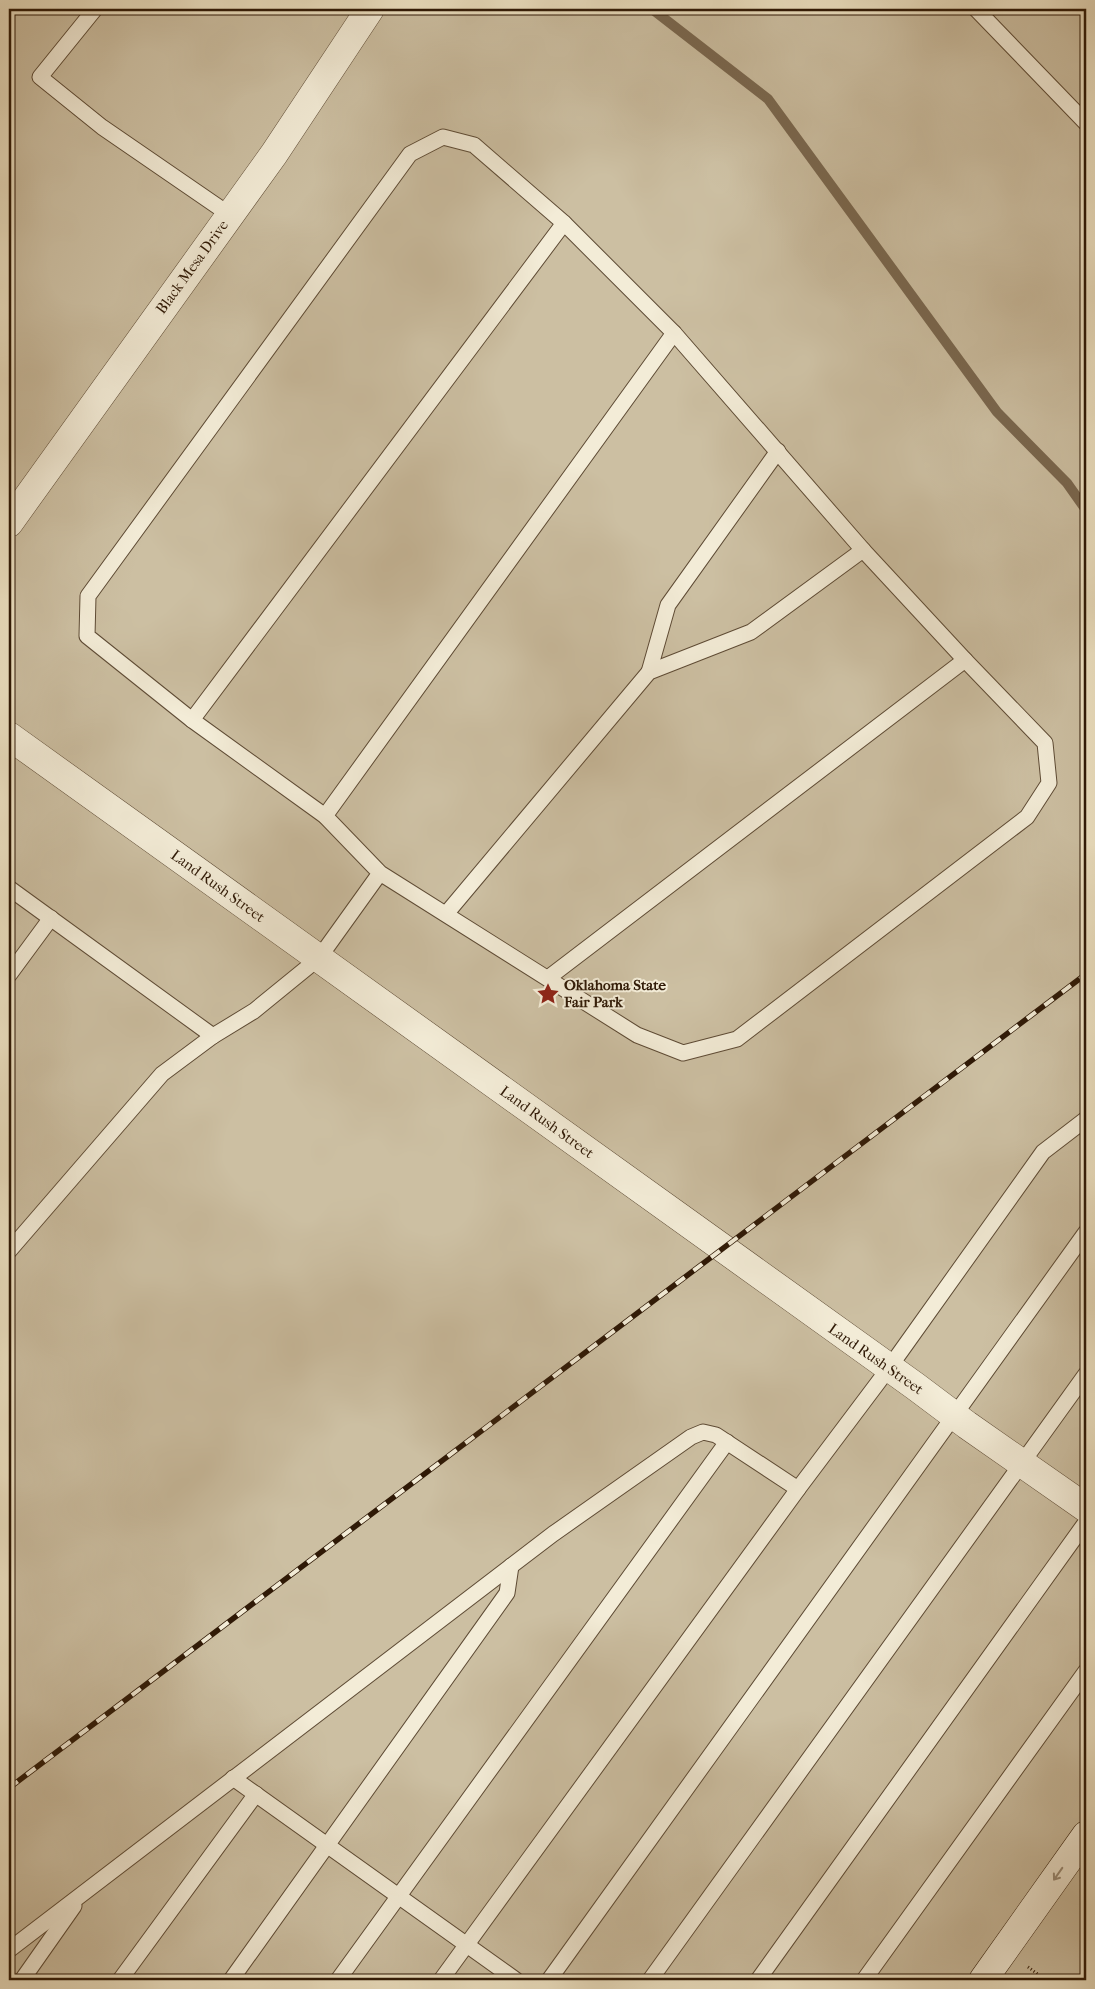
<svg xmlns="http://www.w3.org/2000/svg" width="1095" height="1989" viewBox="0 0 1095 1989" font-family="'IM FELL French Canon',serif">
<rect width="100%" height="100%" fill="#ece1c2"/>
<filter id="stains"><feTurbulence type="fractalNoise" baseFrequency=".004" numOctaves="4"/><feColorMatrix values="0 0 0 0 .2 0 0 0 0 .09 0 0 0 0 .02 0 0 0 .5 -.17"/></filter>
<radialGradient id="worn" r=".72"><stop offset=".6" stop-color="#630" stop-opacity="0"/><stop offset="1" stop-color="#630" stop-opacity=".3"/></radialGradient>
<rect fill="#ccbfa2" stroke="#7e6c54" x="9" y="9" width="1077" height="1971"/>
<g fill="none" stroke-linecap="round" stroke-linejoin="round">
<path stroke="#7a6850" stroke-width="10" d="M652 9 768 99 997 412 1067 483 1086 510"/>
<defs>
<g id="lane">
<path d="M95 9 40 77 102 127 230 215"/>
<path d="M976 9 1086 123"/>
<path d="M649 672 668 605 778 451"/>
<path d="M192 720 564 223"/>
<path d="M325 816 674 333"/>
<path d="M9 888 213 1036"/>
<path d="M446 914 649 672 751 632 863 550"/>
<path d="M9 975 51 918"/>
<path d="M548 978 965 660"/>
<path d="M9 1251 162 1074 213 1036 254 1011 319 958 380 873 325 816 192 720 87 636 88 596 410 154 443 137 474 145 564 223 674 333 863 550 965 660 1045 743 1049 783 1027 817 737 1039 683 1053 637 1035 380 873"/>
<path d="M233 1778 516 1980"/>
<path d="M9 1950 553 1534 691 1437 703 1432 716 1435 798 1489 889 1368 1043 1152 1086 1119"/>
<path d="M22 1980 74 1906"/>
<path d="M120 1980 256 1794"/>
<path d="M231 1980 507 1593 511 1566"/>
<path d="M338 1980 727 1442"/>
<path d="M441 1980 798 1489"/>
<path d="M549 1980 1086 1232"/>
<path d="M650 1980 1086 1374"/>
<path d="M758 1980 1086 1522"/>
<path d="M864 1980 1086 1671"/>
</g>
<g id="street">
<path d="M9 523 274 154 370 9"/>
<path d="M9 736 915 1386 967 1425 1086 1508"/>
</g>
<path id="secondary" d="M983 1980 1086 1835"/>
</defs>
<use href="#lane" stroke="#5e4b35" stroke-width="17"/>
<use href="#street" stroke="#5e4b35" stroke-width="29"/>
<use href="#secondary" stroke="#2f1906" stroke-width="29"/>
<path stroke="#2f1906" stroke-width="3" stroke-dasharray="1 2.5" stroke-linecap="butt" d="M1028 1967 1046 1980"/>
<use href="#lane" stroke="#f3ecd7" stroke-width="15"/>
<use href="#street" stroke="#f3ecd7" stroke-width="28"/>
<use href="#secondary" stroke="#f3ecd7" stroke-width="28"/>
<defs>
<path id="rail" d="M9 1788 1086 974"/>
</defs>
<use href="#rail" stroke="#2f1906" stroke-width="5.5"/>
<use href="#rail" stroke="#f3ecd7" stroke-width="4" stroke-dasharray="11" stroke-linecap="butt"/>
</g>
<defs><path id="oneway-shaft" d="M-6 0H5M1.5-3L5.5 0L1.5 3" fill="none" stroke-width="1.6" stroke-linecap="round" stroke-linejoin="round" transform="scale(1.25)"/></defs>
<use stroke="#9b8d79" href="#oneway-shaft" transform="translate(1058 1874) rotate(125)"/>
<defs>
<symbol id="sight-bare" viewBox="-9 -9 18 18"><path d="M0-6L1.8-2.2L6-1.7L2.9 1.2L3.7 5.4L0 3.3L-3.7 5.4L-2.9 1.2L-6-1.7L-1.8-2.2Z" fill="#8f2418" stroke="#f3ecd7" stroke-width="2.5" paint-order="stroke"/></symbol>
</defs>
<g fill-rule="evenodd">
<use href="#sight-bare" x="532" y="978" width="32" height="32"/>
</g>
<g text-anchor="middle" stroke-width="4" stroke-linejoin="round" paint-order="stroke">
<g font-size="15" fill="#2f1906" stroke="#f3ecd7">
<text transform="translate(192 267) rotate(-54)" y="5">Black Mesa Drive</text>
<text transform="translate(218 886) rotate(36)" y="5">Land Rush Street</text>
<text transform="translate(547 1122) rotate(36)" y="5">Land Rush Street</text>
<text transform="translate(876 1359) rotate(35)" y="5">Land Rush Street</text>
</g>
<g font-size="15" font-weight="bold" fill="#2f1906" stroke="#f3ecd7" text-anchor="start">
<text x="564" y="990">Oklahoma State<tspan x="564" dy="17">Fair Park</tspan></text>
</g>
</g>
<rect width="1095" height="1989" fill="none" stroke="#ece1c2" stroke-width="30"/>
<rect x="10" y="10" width="1075" height="1969" fill="none" stroke="#2f1906" stroke-width="2.5"/>
<rect x="15" y="15" width="1065" height="1959" fill="none" stroke="#2f1906"/>
<rect width="100%" height="100%" filter="url(#stains)"/>
<rect width="100%" height="100%" fill="url(#worn)"/>
</svg>
